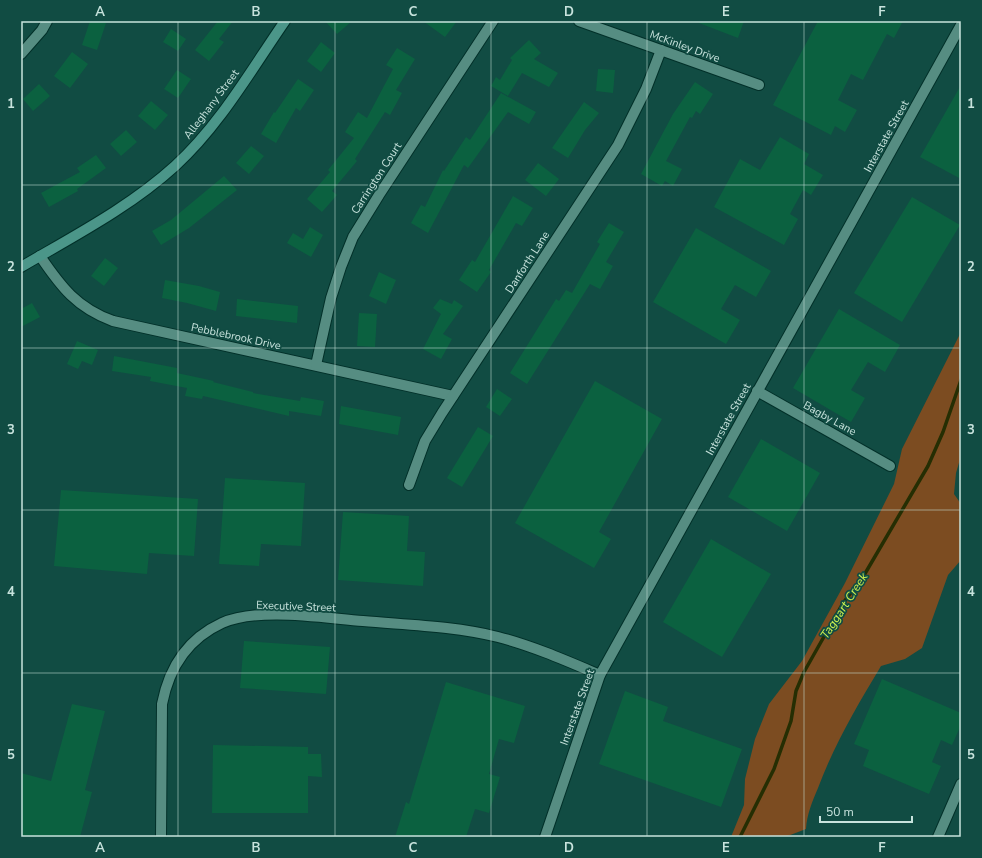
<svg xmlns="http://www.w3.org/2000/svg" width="982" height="858" viewBox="0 0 982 858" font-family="'Nunito Sans',sans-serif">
<rect width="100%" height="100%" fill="#114c43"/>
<path fill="#7c4c21" d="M961 332V456L956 473 954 494 961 504V560L948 575 922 648 905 659 881 666C857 706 834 745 818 788 812 802 807 814 806 829L785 837H731L744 805 745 779 755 739 769 704 802 661 845 583 894 484 902 449Z"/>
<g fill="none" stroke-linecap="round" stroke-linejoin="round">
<path stroke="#252e03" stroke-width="3.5" d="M740 837 774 769 791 721 796 691 804 672 843 603 863 577 928 466 943 432 961 380"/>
</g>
<g fill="#0b6140">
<path d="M90 21 106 23 97 50 82 45Z"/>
<path d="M218 21H233L219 39 224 42 209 61 195 50Z"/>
<path d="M325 21H352L337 34Z"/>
<path d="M423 21H457L445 37Z"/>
<path d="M699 21H744L738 38 699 23Z"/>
<path d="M818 21H903L894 38 887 34 863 80 851 74 838 100 857 110 845 132 835 126 831 135 773 105Z"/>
<path d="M171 29 186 39 178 51 163 42Z"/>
<path d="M529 40 541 53 534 59 558 73 549 87 522 73 508 96 491 86 496 77 500 80 512 60 510 58Z"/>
<path d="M321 42 335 53 321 72 307 61Z"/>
<path d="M397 48 415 59 396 90 402 93 390 115 385 112 355 159 357 161 332 191 337 195 322 212 307 199 330 172 328 170 354 138 345 132 358 112 367 118 393 69 386 65Z"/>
<path d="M72 52 88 64 70 88 54 76Z"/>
<path d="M598 69 615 70 613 93 596 91Z"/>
<path d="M177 70 191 79 178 98 164 89Z"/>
<path d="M298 79 314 90 300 111 296 108 276 143 261 134 274 112 275 113Z"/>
<path d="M695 82 713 94 700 114 696 111 692 118 690 117 666 161 682 169 673 186 665 181 662 186 641 174 673 114Z"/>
<path d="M39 84 50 96 33 111 23 99Z"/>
<path d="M961 85V179L920 157Z"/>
<path d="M501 93 536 112 529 124 508 112 468 168 464 165 428 233 411 223 421 205 425 207 443 170 444 171 466 137 470 140Z"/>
<path d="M151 101 168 115 155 130 138 116Z"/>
<path d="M584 102 599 113 585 130 568 158 552 148Z"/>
<path d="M126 130 137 142 121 156 110 144Z"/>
<path d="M780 137 809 154 804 164 823 175 811 195 803 190 790 214 798 219 784 245 714 207 740 159 760 170Z"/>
<path d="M251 146 264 156 249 174 236 163Z"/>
<path d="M96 155 106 168 77 189 78 191 49 207 41 193 80 172 77 168Z"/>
<path d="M538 163 559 179 546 196 525 180Z"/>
<path d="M224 176 237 190 189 228 161 245 152 231 171 220Z"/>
<path d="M513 196 533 208 522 226 516 223 489 270 491 272 477 292 459 280 472 260 475 262Z"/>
<path d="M912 197 960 225 902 322 854 293Z"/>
<path d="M609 223 624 232 606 262 613 266 600 289 590 284 527 384 510 373 556 299 559 301 566 290 572 293 600 244 597 242Z"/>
<path d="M310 227 323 235 311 257 287 243 293 233 303 239Z"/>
<path d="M696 228 771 271 756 297 735 285 721 309 740 320 726 344 653 302Z"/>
<path d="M105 258 118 268 104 286 91 276Z"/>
<path d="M379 272 396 280 386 304 369 296Z"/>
<path d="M165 280 199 286 220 292 216 311 187 303 162 298Z"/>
<path d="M237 299 298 306 297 323 236 316Z"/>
<path d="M440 299 452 304 454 300 463 306 443 334 452 339 441 359 423 349 441 314 433 308Z"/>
<path d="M32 303 40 317 21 327V309Z"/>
<path d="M839 309 900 345 885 372 868 362 851 390 865 398 851 422 793 388Z"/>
<path d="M359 313 377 314 375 347 357 346Z"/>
<path d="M77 341 98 350 92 365 82 361 78 369 67 364Z"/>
<path d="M114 356 177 368V373L214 381 213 382 253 392V393L300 401 301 397 324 401 321 416 289 411V416L203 396 202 399 185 396 187 388 150 381 151 377 112 371Z"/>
<path d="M595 381 662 419 599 532 611 539 594 568 515 523Z"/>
<path d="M497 389 512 399 500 416 486 407Z"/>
<path d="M341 406 401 417 398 435 339 424Z"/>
<path d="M478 427 493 436 462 487 447 478Z"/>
<path d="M761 439 820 473 787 531 728 497Z"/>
<path d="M225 478 305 483 301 546 261 544 259 566 219 564Z"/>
<path d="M61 490 198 499 194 556 149 553 147 574 54 566Z"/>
<path d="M343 512 409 516 407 551 425 552 423 586 338 580Z"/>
<path d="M711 539 771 574 722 657 663 622Z"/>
<path d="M244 641 330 647 326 694 240 688Z"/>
<path d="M882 679 961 713V725L952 745 941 740 932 762 941 766 929 794 863 766 869 750 854 744Z"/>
<path d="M446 682 525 706 514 743 499 739 489 774 500 777 489 813 475 809 466 837H395L406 802 409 804Z"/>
<path d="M625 691 668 707 663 721 742 749 721 807 599 764Z"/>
<path d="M72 704 105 711 85 790 92 792 80 837H21V773L51 781Z"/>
<path d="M213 745 308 747V754H321L322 777 308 776V813H212Z"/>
</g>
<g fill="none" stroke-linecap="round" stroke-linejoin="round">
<defs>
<g id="street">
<path d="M579 21 759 85"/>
<path d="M21 54 42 30 47 21"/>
<path d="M40 256C61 287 77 308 113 321L453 396"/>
<path d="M316 365 331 298 341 267 353 237 379 195 493 21"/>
<path d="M757 391 890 466"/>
<path d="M409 485 425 441 442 413 618 145 646 89 661 50"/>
<path d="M161 837 162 704C169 668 187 639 222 623 259 607 323 618 363 621 408 625 454 626 498 637 533 646 567 661 600 675"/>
<path d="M545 837 600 675 961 25"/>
<path d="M938 837 961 784"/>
</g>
<path id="secondary" d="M21 267C74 236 130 207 175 166 220 125 251 70 285 21"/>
</defs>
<use href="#street" stroke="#023029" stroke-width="12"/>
<use href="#secondary" stroke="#023029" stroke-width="12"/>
<use href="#street" stroke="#568d82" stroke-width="10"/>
<use href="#secondary" stroke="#4b9689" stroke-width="10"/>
</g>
<path fill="none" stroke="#c8e3dd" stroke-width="1" stroke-opacity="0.55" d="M178 21V837M335 21V837M491 21V837M647 21V837M804 21V837M21 185H961M21 348H961M21 510H961M21 673H961"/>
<g text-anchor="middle" stroke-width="3.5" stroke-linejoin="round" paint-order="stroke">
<g font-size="11" fill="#c8e3dd" stroke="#114c43">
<text transform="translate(685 46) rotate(20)" y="4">McKinley Drive</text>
<text transform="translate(211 104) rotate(-53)" y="4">Alleghany Street</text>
<text transform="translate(886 136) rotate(-61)" y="4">Interstate Street</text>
<text transform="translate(376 178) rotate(-57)" y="4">Carrington Court</text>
<text transform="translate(527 262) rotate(-57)" y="4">Danforth Lane</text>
<text transform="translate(236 336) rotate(12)" y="4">Pebblebrook Drive</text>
<text transform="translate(830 418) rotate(29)" y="4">Bagby Lane</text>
<text transform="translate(728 419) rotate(-61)" y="4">Interstate Street</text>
<text transform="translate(296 606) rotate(2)" y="4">Executive Street</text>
<text transform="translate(577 707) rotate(-70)" y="4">Interstate Street</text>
</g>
<g font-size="12" font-style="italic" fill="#d1f34f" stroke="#114c43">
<text transform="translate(844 606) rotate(-57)" y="4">Taggart Creek</text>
</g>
</g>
<rect width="982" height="858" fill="none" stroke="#114c43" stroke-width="44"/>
<path d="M820 816v6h92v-6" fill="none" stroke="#c8e3dd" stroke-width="2"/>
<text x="826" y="816" font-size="12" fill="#c8e3dd" stroke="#114c43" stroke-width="3" paint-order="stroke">50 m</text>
<rect x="22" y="22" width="938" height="814" fill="none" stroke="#c8e3dd" stroke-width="1.5"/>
<g font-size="13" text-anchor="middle" font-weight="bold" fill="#c8e3dd">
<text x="100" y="16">A</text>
<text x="256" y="16">B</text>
<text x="413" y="16">C</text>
<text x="569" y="16">D</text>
<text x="726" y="16">E</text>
<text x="882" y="16">F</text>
<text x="11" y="108">1</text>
<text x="971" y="108">1</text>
<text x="11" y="271">2</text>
<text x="971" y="271">2</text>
<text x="11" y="434">3</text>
<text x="971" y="434">3</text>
<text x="11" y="596">4</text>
<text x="971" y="596">4</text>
<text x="11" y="759">5</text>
<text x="971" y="759">5</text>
<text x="100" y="852">A</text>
<text x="256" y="852">B</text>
<text x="413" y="852">C</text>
<text x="569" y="852">D</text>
<text x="726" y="852">E</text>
<text x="882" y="852">F</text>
</g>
</svg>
